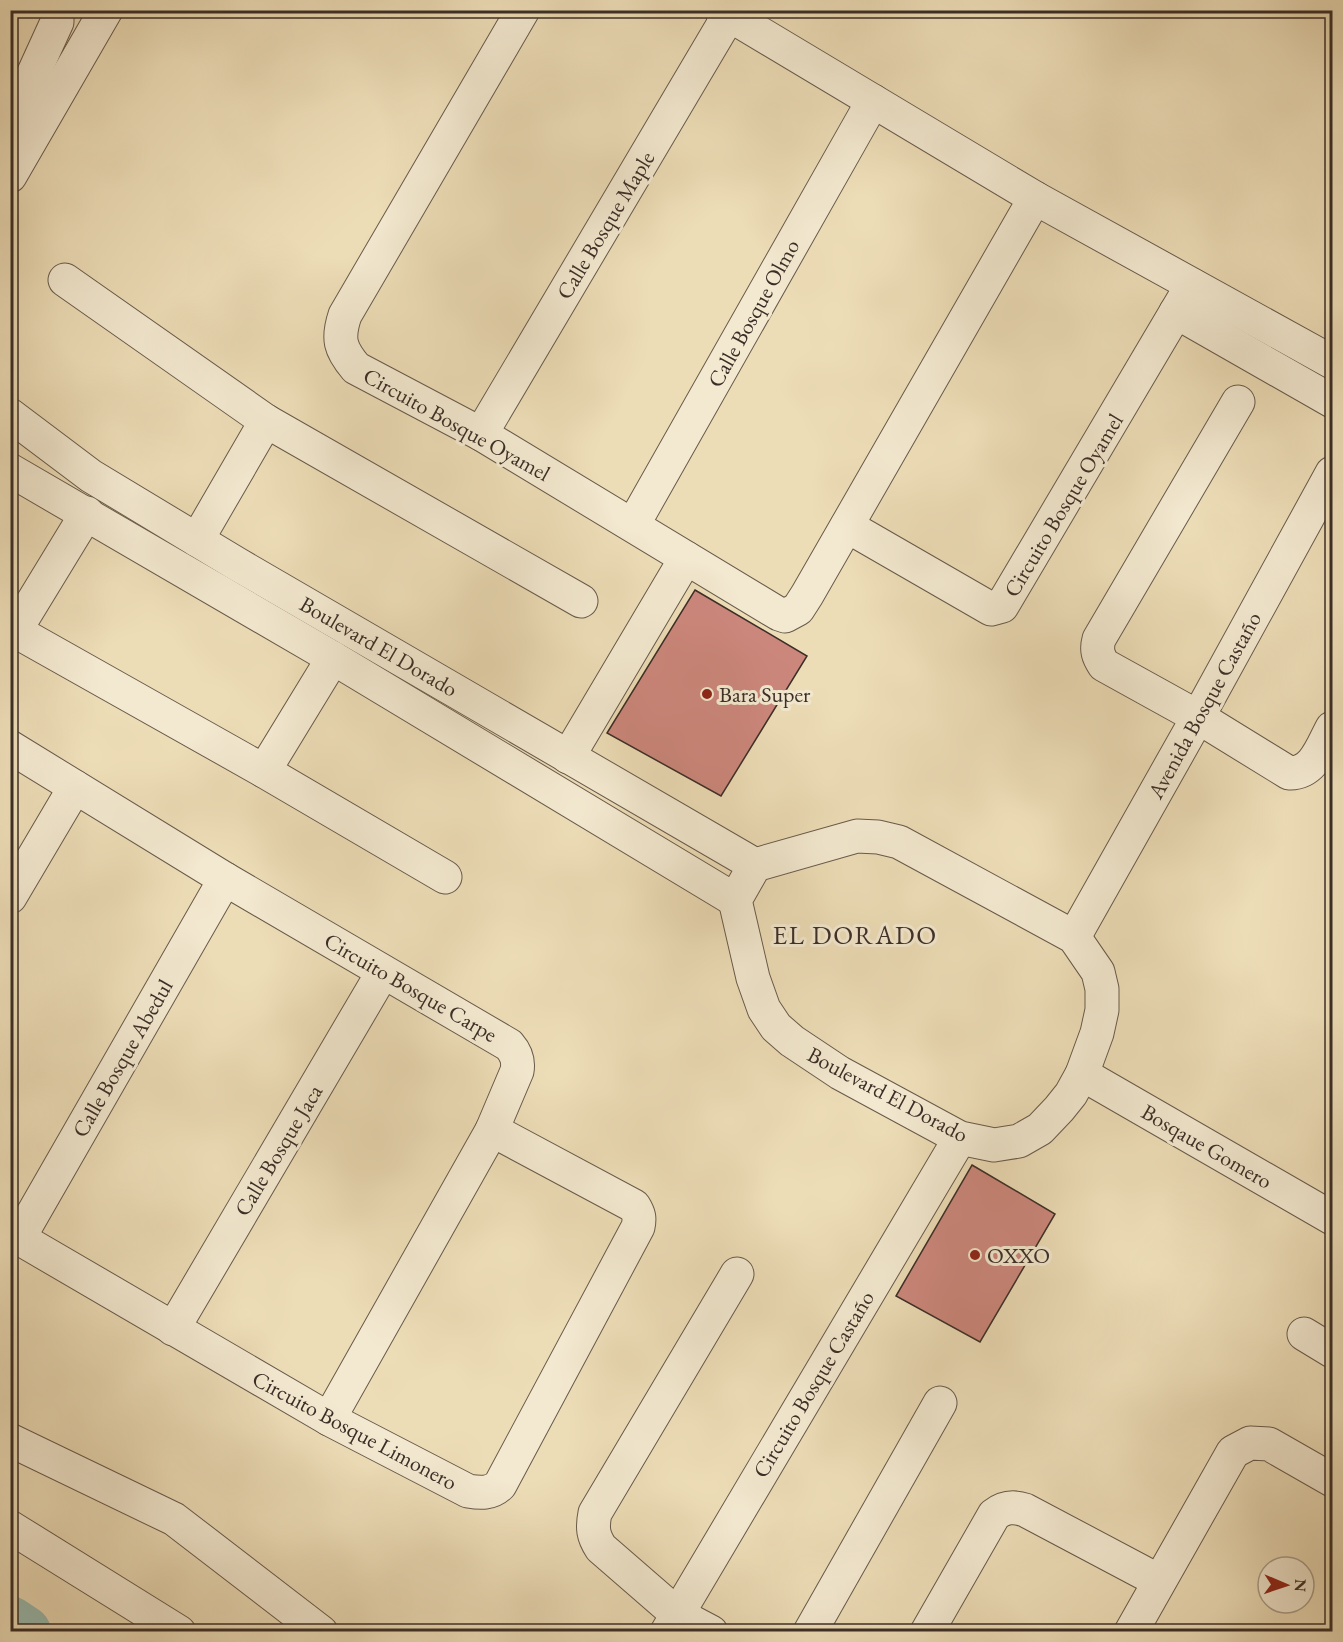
<svg xmlns="http://www.w3.org/2000/svg" width="1343" height="1642" viewBox="0 0 1343 1642" font-family="'EB Garamond',serif">
<rect width="100%" height="100%" fill="#edddb7"/>
<filter id="stains"><feTurbulence type="fractalNoise" baseFrequency=".00333" numOctaves="4"/><feColorMatrix values="0 0 0 0 .2 0 0 0 0 .09 0 0 0 0 .02 0 0 0 .5 -.17"/></filter>
<radialGradient id="worn" r=".72"><stop offset=".6" stop-color="#630" stop-opacity="0"/><stop offset="1" stop-color="#630" stop-opacity=".3"/></radialGradient>
<g fill="none" stroke-linecap="round" stroke-linejoin="round">
<path stroke="#99bbb0" stroke-width="52" d="M10 1622 25 1632"/>
</g>
<g fill="#cc877c" stroke="#3b2e27" stroke-width="1.5">
<path d="M695 590 807 656 721 796 607 733Z"/>
<path d="M972 1165 1055 1214 980 1342 896 1296Z"/>
</g>
<g fill="none" stroke-linecap="round" stroke-linejoin="round">
<defs>
<g id="minor">
<path d="M523 10 345 315C337 339 340 349 356 368L481 434 779 614 785 616 798 609 807 595 1035 198"/>
<path d="M721 10 1035 198 1332 362"/>
<path d="M10 119 20 103 57 22V10"/>
<path d="M10 176 106 10"/>
<path d="M65 280 266 421 581 601"/>
<path d="M1176 312 1332 401"/>
<path d="M1238 402 1099 639C1096 650 1098 656 1104 665L1198 717 1289 773C1314 774 1322 746 1332 728"/>
<path d="M10 415 91 476 237 564 755 865"/>
<path d="M481 434 729 15"/>
<path d="M10 470 333 658 735 900"/>
<path d="M633 525 873 101"/>
<path d="M847 526 991 609 1002 606 1192 285"/>
<path d="M197 540 266 421"/>
<path d="M10 628 264 771 445 877"/>
<path d="M15 631 87 513"/>
<path d="M10 747 225 879 509 1045C516 1053 519 1060 517 1071L492 1130 329 1419"/>
<path d="M568 757 686 558"/>
<path d="M264 771 333 658"/>
<path d="M857 836 878 837 899 842 1074 937 1098 972 1102 989V1010L1097 1033 1082 1074 1071 1094 1059 1109 1040 1129 1019 1141 994 1145 960 1138 840 1073 792 1041 776 1027 764 1009 753 978 735 900 755 865Z"/>
<path d="M10 897 75 787"/>
<path d="M1074 937 1198 717 1332 473"/>
<path d="M1082 1074 1332 1218"/>
<path d="M10 1233 329 1419 468 1491C480 1493 491 1494 500 1485L638 1227C640 1218 639 1214 634 1206L492 1130"/>
<path d="M19 1238 225 879"/>
<path d="M173 1329 383 972"/>
<path d="M1304 1334 1332 1351"/>
<path d="M10 1440 174 1519 321 1632"/>
<path d="M10 1527 179 1632"/>
<path d="M667 1632 960 1138"/>
<path d="M711 1632 677 1614 601 1548C593 1536 592 1528 595 1513L737 1274"/>
<path d="M810 1632 940 1403"/>
<path d="M927 1632 994 1515C1004 1507 1013 1506 1025 1510L1159 1581"/>
<path d="M1131 1632 1233 1452 1250 1443 1269 1444 1332 1480"/>
</g>
</defs>
<use href="#minor" stroke="#685a4b" stroke-width="35"/>
<use href="#minor" stroke="#f3e9d0" stroke-width="33"/>
</g>
<g fill="#8f2418" stroke="#f3e9d0" stroke-width="2">
<circle cx="707" cy="694" r="6"/>
<circle cx="975" cy="1255" r="6"/>
</g>
<g text-anchor="middle" stroke-width="6" stroke-linejoin="round" paint-order="stroke">
<g font-size="22" fill="#3b2e27" stroke="#f3e9d0">
<text transform="translate(605 225) rotate(-59)" y="8">Calle Bosque Maple</text>
<text transform="translate(753 313) rotate(-61)" y="8">Calle Bosque Olmo</text>
<text transform="translate(457 424) rotate(29)" y="8">Circuito Bosque Oyamel</text>
<text transform="translate(1063 505) rotate(-59)" y="8">Circuito Bosque Oyamel</text>
<text transform="translate(379 646) rotate(30)" y="8">Boulevard El Dorado</text>
<text transform="translate(1204 705) rotate(-61)" y="8">Avenida Bosque Castaño</text>
<text transform="translate(411 987) rotate(30)" y="8">Circuito Bosque Carpe</text>
<text transform="translate(122 1058) rotate(-60)" y="8">Calle Bosque Abedul</text>
<text transform="translate(888 1094) rotate(28)" y="8">Boulevard El Dorado</text>
<text transform="translate(1207 1146) rotate(30)" y="8">Bosqaue Gomero</text>
<text transform="translate(278 1150) rotate(-59)" y="8">Calle Bosque Jaca</text>
<text transform="translate(813 1384) rotate(-59)" y="8">Circuito Bosque Castaño</text>
<text transform="translate(355 1430) rotate(28)" y="8">Circuito Bosque Limonero</text>
</g>
<g font-size="22" fill="#3b2e27" stroke="#f3e9d0" text-anchor="start">
<text x="719" y="702">Bara Super</text>
<text x="987" y="1263">OXXO</text>
</g>
<g font-size="26" letter-spacing="1.5" fill="#3b2e27" stroke="#f3e9d0">
<text x="855" y="944">EL DORADO</text>
</g>
</g>
<rect width="1343" height="1642" fill="none" stroke="#edddb7" stroke-width="36"/>
<rect x="12" y="12" width="1319" height="1618" fill="none" stroke="#3b2e27" stroke-width="3"/>
<rect x="18" y="18" width="1307" height="1606" fill="none" stroke="#3b2e27" stroke-width="1.5"/>
<g transform="translate(1286 1585) rotate(92)"><circle r="28" fill="#f3e9d0" stroke="#a99e8c" stroke-width="1.5"/>
<path d="M0-4.5L10 22L0 15L-10 22Z" fill="#8f2418"/>
<text y="-9" font-size="16" font-weight="bold" text-anchor="middle" fill="#3b2e27">N</text>
</g>
<rect width="100%" height="100%" filter="url(#stains)"/>
<rect width="100%" height="100%" fill="url(#worn)"/>
</svg>
